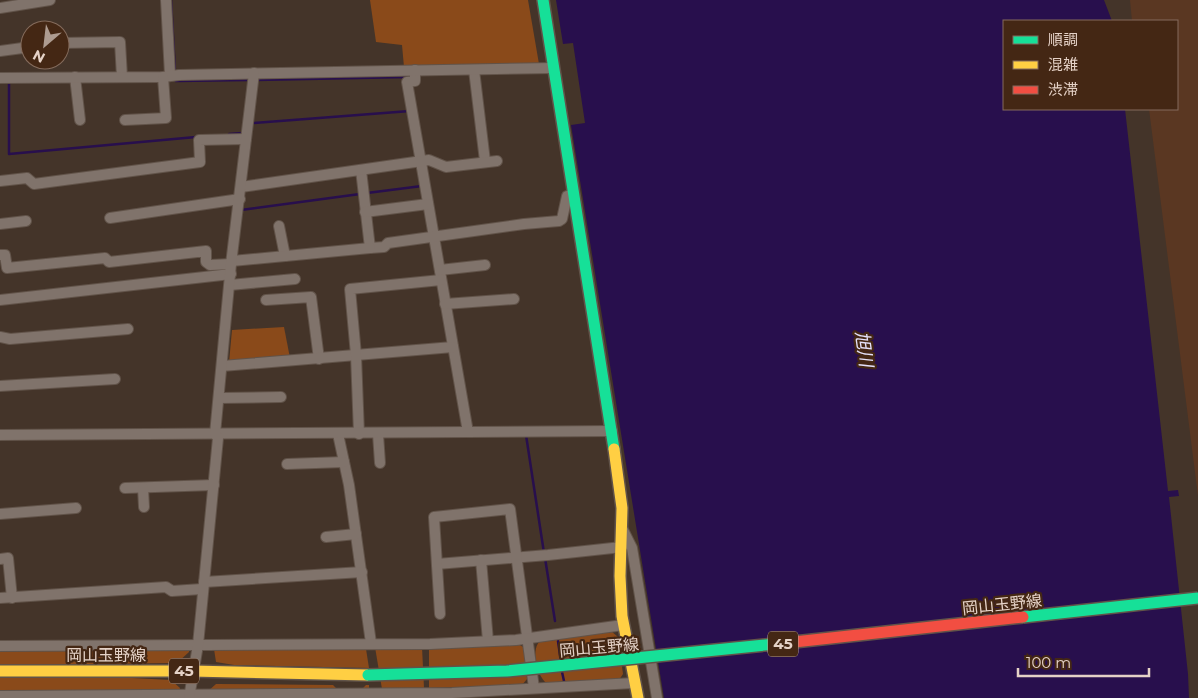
<svg xmlns="http://www.w3.org/2000/svg" width="1198" height="698" viewBox="0 0 1198 698" font-family="Montserrat,'Noto Sans JP',sans-serif">
<rect width="100%" height="100%" fill="#443429"/>
<path fill="#5a3722" d="M1130 0H1198V496L1149 109H1177V21H1132Z"/>
<g fill="#8a4a1a">
<path d="M370 0H528L539 64 404 67 402 45 376 42Z"/>
<path d="M284 327 290 358 229 363 232 330Z"/>
<path d="M611 631 618 637 623 674 619 680 546 683C537 675 531 652 539 642Z"/>
<path d="M516 643 525 648 526 651 527 679 522 685 429 688V647Z"/>
<path d="M375 647H422L424 688 382 689Z"/>
<path d="M0 649 189 650V652L177 663 0 665Z"/>
<path d="M214 649H366L369 668 234 665 216 662Z"/>
<path d="M94 676 171 680 180 688 179 691 0 693V677Z"/>
<path d="M216 684 333 685 336 688H363L366 685H369V691L207 692Z"/>
</g>
<path fill="#280f4d" d="M556 0H1104L1112 21H1004V109H1125L1168 491 1178 490 1179 496 1169 497 1188 674 1189 698H664L571 125 585 123 573 43 563 44Z"/>
<g fill="none" stroke-linecap="round" stroke-linejoin="round">
<g stroke="#280f4d" stroke-width="2.5">
<path d="M171 0 175 72"/>
<path d="M175 78 176 81 249 80"/>
<path d="M255 80 410 77V79"/>
<path d="M9 82V154L196 137"/>
<path d="M253 123 410 111"/>
<path d="M229 134 243 133"/>
<path d="M367 193 422 186"/>
<path d="M241 210 360 194"/>
<path d="M526 435 544 553"/>
<path d="M545 558 555 621"/>
<path d="M558 641 561 662"/>
<path d="M562 672 564 681"/>
</g>
<defs>
<g id="street">
<path d="M166 0 170 75"/>
<path d="M0 8 50 0"/>
<path d="M60 43 120 42 122 77"/>
<path d="M0 51 30 47"/>
<path d="M415 70V81L407 82 468 432"/>
<path d="M474 70 485 161"/>
<path d="M75 77 80 120"/>
<path d="M0 78 163 77 179 75 554 68"/>
<path d="M125 120 166 118 163 77"/>
<path d="M361 170 370 248 384 247 388 243 524 224 559 221 562 219 567 196 574 194"/>
<path d="M0 181 27 178 34 184 200 162 199 140 246 139"/>
<path d="M241 187 429 160 446 167 497 161"/>
<path d="M365 212 428 204"/>
<path d="M110 218 240 199"/>
<path d="M0 224 26 221"/>
<path d="M279 226 285 256"/>
<path d="M0 255H5L7 268 105 258 109 262 206 251V262L210 265 231 264"/>
<path d="M232 261 370 248"/>
<path d="M440 270 485 265"/>
<path d="M230 285 295 279"/>
<path d="M0 300 231 274"/>
<path d="M266 300 311 297 319 359"/>
<path d="M445 304 514 299"/>
<path d="M0 337 10 339 128 329"/>
<path d="M222 366 453 347"/>
<path d="M0 386 115 379"/>
<path d="M219 398 281 397"/>
<path d="M338 434 349 485 371 643"/>
<path d="M359 434 356 355 350 289 441 280"/>
<path d="M378 434 380 463"/>
<path d="M0 435 612 431"/>
<path d="M287 464 344 462"/>
<path d="M125 488 214 485"/>
<path d="M143 488 144 507"/>
<path d="M0 514 76 508"/>
<path d="M623 530 632 548 657 698"/>
<path d="M326 537 356 534"/>
<path d="M0 559 8 558 12 598"/>
<path d="M481 560 488 641"/>
<path d="M437 564 548 555 622 547"/>
<path d="M204 582 362 572"/>
<path d="M0 598 166 587 172 591 202 589"/>
<path d="M440 614 434 517 510 509 534 688"/>
<path d="M0 646 430 644 516 640 623 625"/>
<path d="M0 696 452 693 634 683"/>
<path d="M189 698 198 645 218 438 215 434 231 264 254 73"/>
</g>
<path id="fast" d="M543 0 614 449"/>
<g id="slow">
<path d="M614 449 622 508 620 576 622 616 638 698"/>
<path d="M0 671H192L368 675"/>
</g>
</defs>
<use href="#street" stroke="#615349" stroke-width="12"/>
<use href="#fast" stroke="#615349" stroke-width="14"/>
<use href="#slow" stroke="#615349" stroke-width="14"/>
<use href="#street" stroke="#80736b" stroke-width="10"/>
<use href="#fast" stroke="#16e098" stroke-width="11"/>
<use href="#slow" stroke="#ffcf43" stroke-width="11"/>
<defs>
<g id="fast-bridge">
<path d="M1023 617 1198 598"/>
<path d="M368 675 507 671 785 643"/>
</g>
<path id="jam-bridge" d="M785 643 1023 617"/>
</defs>
<use href="#fast-bridge" stroke="#615349" stroke-width="14" stroke-linecap="butt"/>
<use href="#jam-bridge" stroke="#615349" stroke-width="14" stroke-linecap="butt"/>
<use href="#fast-bridge" stroke="#16e098" stroke-width="11"/>
<use href="#jam-bridge" stroke="#f24e42" stroke-width="11"/>
</g>
<g text-anchor="middle" stroke-width="4.5" stroke-linejoin="round" paint-order="stroke">
<g fill="#442714" stroke="#b59f91" stroke-width="1">
<rect x="768" y="631.5" width="30" height="25" rx="4"/>
<rect x="169" y="658.5" width="30" height="25" rx="4"/>
</g>
<g font-size="15" font-weight="bold" fill="#e5d2c7">
<text x="783" y="649">45</text>
<text x="184" y="676">45</text>
</g>
<g font-size="16" fill="#e5d2c7" stroke="#442714">
<text transform="translate(1002 604) rotate(-6)" y="6">岡山玉野線</text>
<text transform="translate(599 647) rotate(-5)" y="6">岡山玉野線</text>
<text x="106" y="661">岡山玉野線</text>
</g>
<g font-size="18" font-style="italic" fill="#e4e0fa" stroke="#442714">
<text transform="translate(864 349) rotate(82)" y="6">旭川</text>
</g>
</g>
<rect x="1003" y="20" width="175" height="90" fill="#442714" stroke="#846b5c"/>
<rect x="1013" y="36" width="25" height="8" fill="#16e098" stroke="#846b5c"/>
<text x="1048" y="45" font-size="15" fill="#e5d2c7">順調</text>
<rect x="1013" y="61" width="25" height="8" fill="#ffcf43" stroke="#846b5c"/>
<text x="1048" y="70" font-size="15" fill="#e5d2c7">混雑</text>
<rect x="1013" y="86" width="25" height="8" fill="#f24e42" stroke="#846b5c"/>
<text x="1048" y="95" font-size="15" fill="#e5d2c7">渋滞</text>
<g transform="translate(45 45) rotate(208)"><circle r="24" fill="#442714" stroke="#846b5c"/>
<path d="M0-4L9 19L0 12L-9 19Z" fill="#ad9b90"/>
<text y="-8" font-size="14" font-weight="bold" text-anchor="middle" fill="#e5d2c7">N</text>
</g>
<path d="M1018 668v8h131v-8" fill="none" stroke="#e5d2c7" stroke-width="2.5"/>
<text x="1026" y="668" font-size="15" fill="#e5d2c7" stroke="#442714" stroke-width="4" paint-order="stroke">100 m</text>
</svg>
